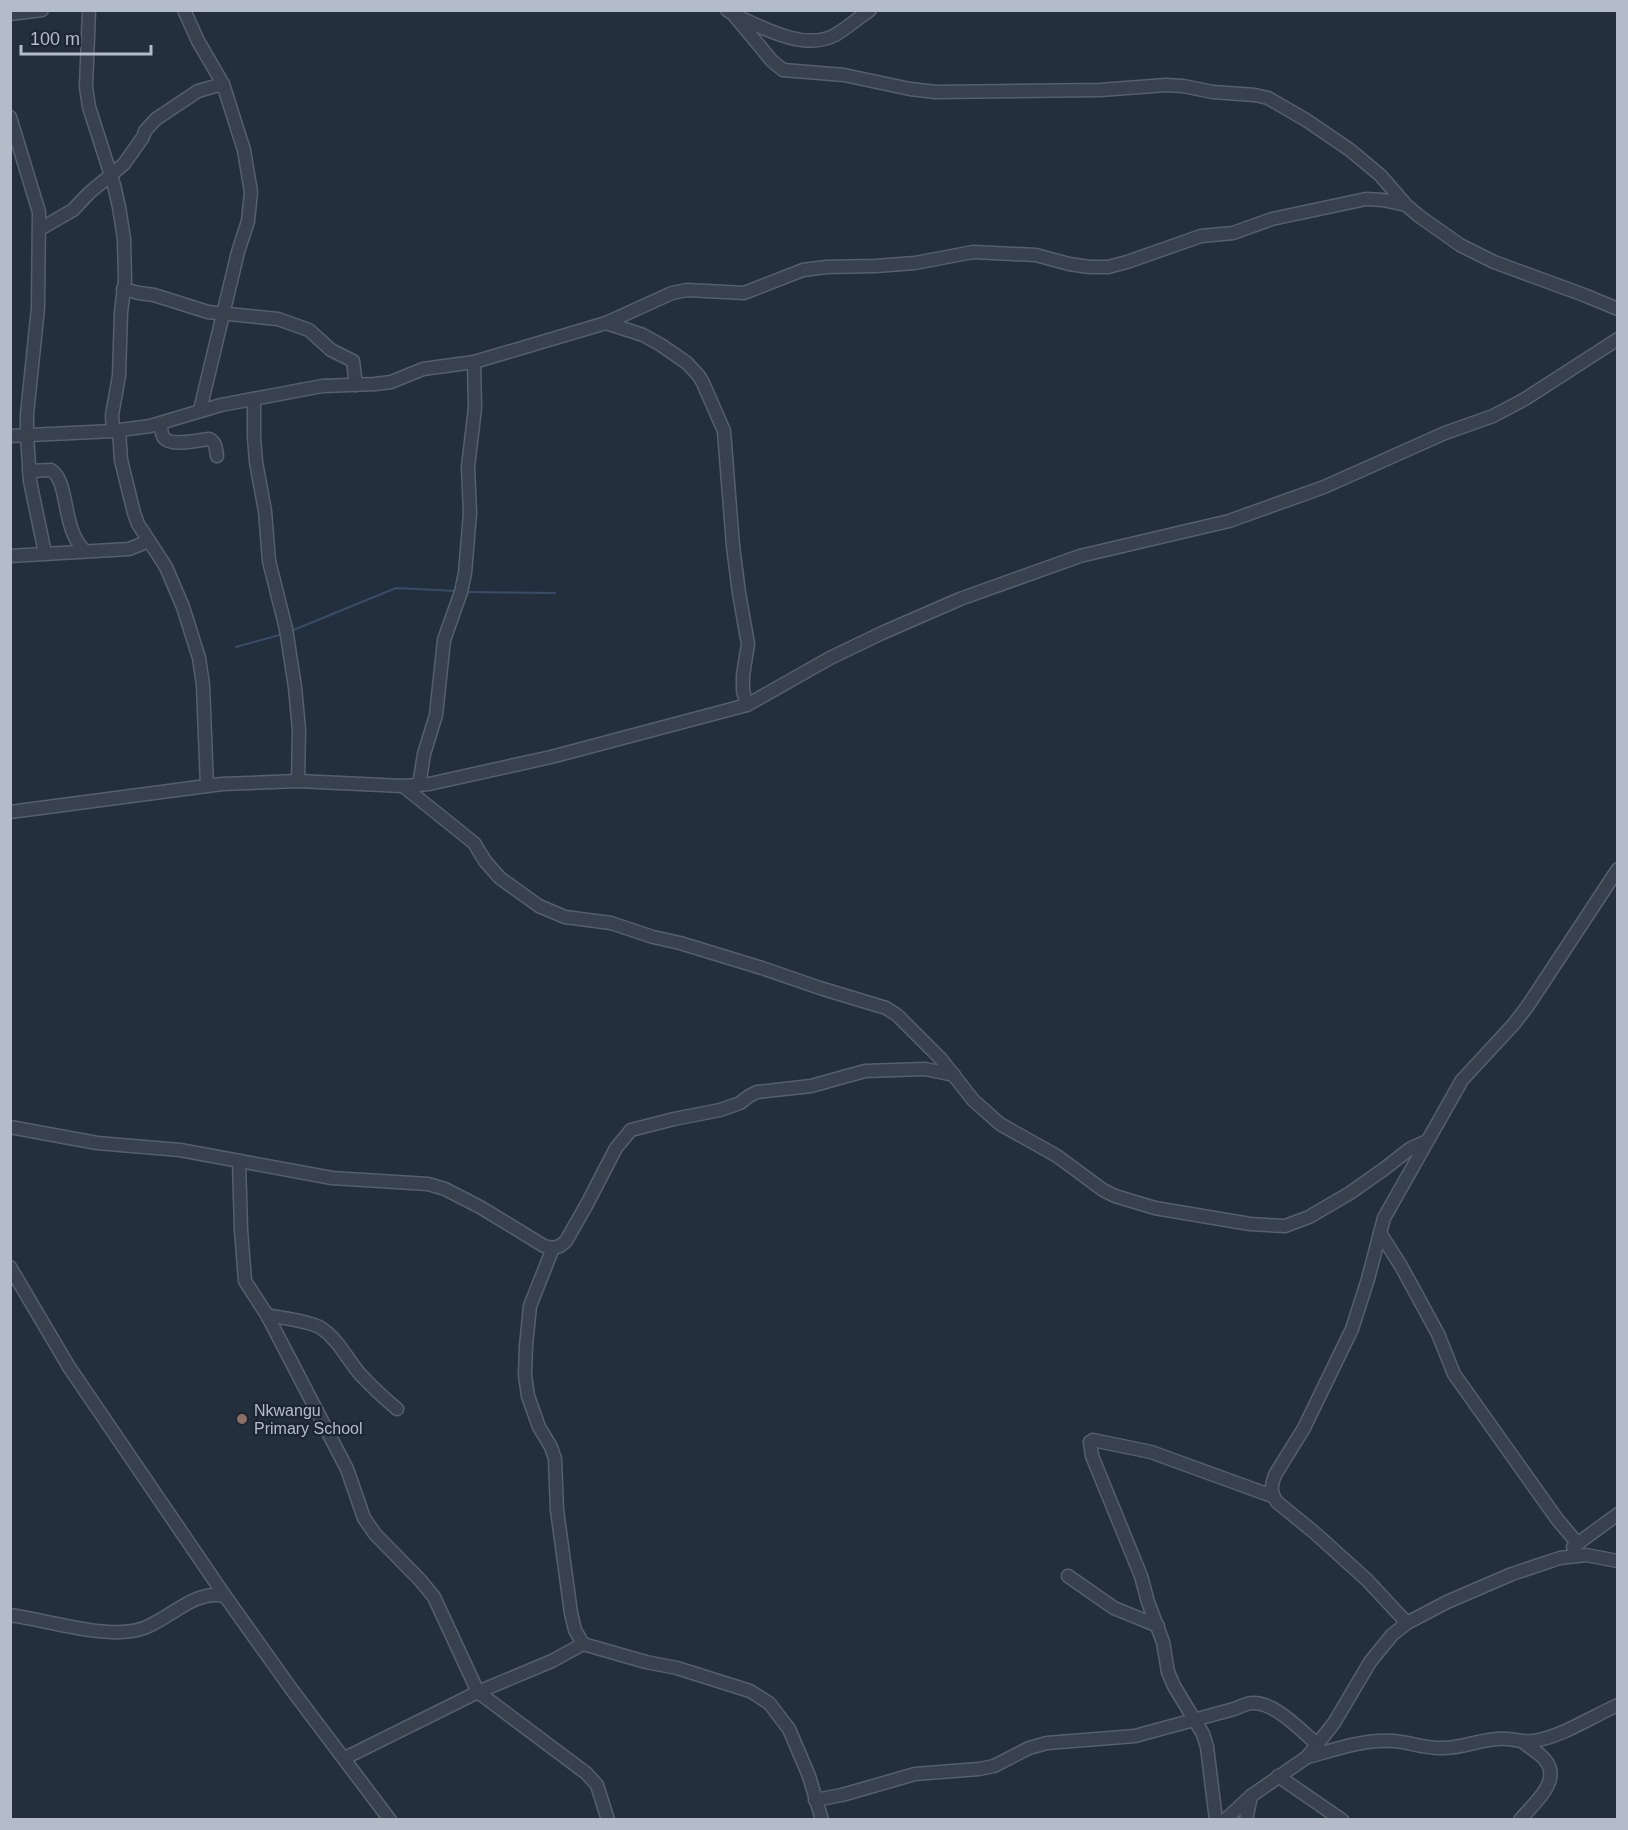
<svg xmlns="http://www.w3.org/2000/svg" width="1628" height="1830" viewBox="0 0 1628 1830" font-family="Helvetica,sans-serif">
<rect width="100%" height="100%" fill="#242f3e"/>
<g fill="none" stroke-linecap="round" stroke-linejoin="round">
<g stroke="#394c67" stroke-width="2">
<path d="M465 592 555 593"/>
<path d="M291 631 396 588 456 591"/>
<path d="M236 647 283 634"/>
</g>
<defs>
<g id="minor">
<path d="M89 10 86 87 89 107 114 185 119 207 124 239 125 280 121 312 119 376 112 415 113 431"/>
<path d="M184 10 198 41 223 84 244 150 251 192 248 221 238 252 200 410"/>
<path d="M727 10 733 14 772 61 783 70 844 75 910 89 936 92 1100 90 1166 85 1183 86 1213 92 1255 95 1268 98 1306 120 1350 150 1380 175 1406 205 1419 216 1460 245 1494 262 1584 295 1618 309"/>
<path d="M10 14 42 10"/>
<path d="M737 16C765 29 805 51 835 35 847 28 858 18 870 10"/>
<path d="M10 117 39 212 38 308 27 414V434L30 481 45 553"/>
<path d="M40 229 73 210 89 193 124 164 143 137 145 131 156 119 198 91 223 84"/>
<path d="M123 289 139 293 154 295 208 312 278 319 309 330 331 350 353 361 356 385"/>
<path d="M606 323 643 335 661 345 687 363 699 376 703 383 724 431 733 546 739 593 748 644 743 675V691L747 705"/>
<path d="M254 399V437L256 462 265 511 269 561 286 629 295 687 299 730 298 781"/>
<path d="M161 423C161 428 161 434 164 438 172 447 198 440 209 439 216 442 216 449 217 456"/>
<path d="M119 430 121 460 134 513 138 524 166 567 183 607 199 658 203 685 207 786"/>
<path d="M10 436 113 431 150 426 221 405 322 386 375 384 391 382 423 369 474 362 606 323 672 293 687 290 744 293 803 270 826 267 875 266 915 263 973 252 1036 255 1069 264 1090 267H1108L1127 262 1201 236 1233 233 1272 219 1366 199 1383 200 1406 205"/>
<path d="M29 471 51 470C70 482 61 529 85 551"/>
<path d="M10 556 129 549 149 541"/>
<path d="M419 785 424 754 436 715 444 640 461 592 465 573 470 513 468 467 475 408 474 362"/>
<path d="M403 786 474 843 485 861 500 878 539 906 565 917 611 923 653 937 680 943 762 968 820 988 886 1008 897 1015 941 1059 973 1100 1000 1124 1057 1156 1103 1190 1115 1196 1155 1208 1250 1224 1285 1226 1309 1217 1350 1193 1384 1169 1411 1148 1427 1141"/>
<path d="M10 812 222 784 298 781 403 786 429 784 551 757 747 705 830 658 882 633 960 599 1080 556 1229 521 1324 487 1445 433 1493 416 1525 399 1618 339"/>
<path d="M10 1127 97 1143 180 1150 332 1178 428 1184 445 1189 480 1207 544 1246 553 1248 560 1246 566 1241 587 1204 616 1148 631 1130 674 1119 720 1110 740 1103 749 1096 757 1092 811 1086 865 1071 925 1069 954 1075"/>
<path d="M239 1161 241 1230 245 1281 267 1315C281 1318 310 1321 321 1328 338 1339 347 1359 360 1374 372 1387 384 1398 397 1409"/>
<path d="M1380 1233 1401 1266 1438 1334 1454 1374 1557 1519 1578 1544"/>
<path d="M553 1248 530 1306 526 1346 525 1375 528 1396 539 1427 551 1447 555 1459 557 1510 571 1613 575 1630 583 1644"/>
<path d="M10 1267 69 1367 225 1596 292 1690 390 1820"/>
<path d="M267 1315 347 1469 364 1518 375 1534 420 1580 434 1597 478 1692 586 1773 597 1785 608 1820"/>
<path d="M1573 1547 1618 1514"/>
<path d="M1068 1576 1114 1608 1158 1626"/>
<path d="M10 1615C48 1620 109 1641 144 1628 171 1618 195 1589 225 1596"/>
<path d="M1407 1623 1367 1580 1315 1533 1277 1502C1270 1492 1271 1486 1275 1475L1304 1428 1352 1329 1368 1279 1384 1218 1462 1080 1513 1025 1527 1007 1618 869"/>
<path d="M1308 1757C1336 1749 1365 1739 1393 1741 1410 1742 1426 1749 1443 1748 1462 1748 1479 1740 1497 1739 1510 1737 1521 1743 1534 1741 1563 1736 1591 1717 1618 1705"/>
<path d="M345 1758 478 1692 552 1661 583 1644 646 1662 677 1668 750 1691 769 1703 789 1729 809 1776 822 1820"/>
<path d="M1278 1776 1342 1820"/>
<path d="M815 1800 842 1795 915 1774 979 1769 994 1766 1029 1748 1047 1743 1135 1736 1234 1709C1238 1708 1242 1705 1247 1704 1271 1697 1301 1731 1318 1745"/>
<path d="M1216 1820 1207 1747 1203 1734 1174 1686 1168 1672 1163 1642 1148 1602 1141 1576 1092 1456 1090 1442 1093 1440 1151 1452 1272 1496"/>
<path d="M1225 1820 1251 1796 1307 1757 1334 1723 1370 1662 1392 1635 1407 1623 1447 1602 1512 1574 1560 1558 1586 1555 1618 1561"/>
<path d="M1246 1820 1251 1796"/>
<path d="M1520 1820C1532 1805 1563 1781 1545 1760 1540 1753 1530 1748 1523 1742"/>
</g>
</defs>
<use href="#minor" stroke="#565f6c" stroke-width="15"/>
<use href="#minor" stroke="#38414e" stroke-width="12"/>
</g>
<circle fill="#8d6e63" stroke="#1d2633" stroke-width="2" cx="242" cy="1419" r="6"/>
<g text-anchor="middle" stroke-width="5" stroke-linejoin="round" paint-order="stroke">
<g font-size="16" fill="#b4bcc9" stroke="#1d2633" text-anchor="start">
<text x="254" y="1416">Nkwangu<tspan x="254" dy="18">Primary School</tspan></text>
</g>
</g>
<rect width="1628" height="1830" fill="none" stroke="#b4bcc9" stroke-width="24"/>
<path d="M21 45v9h130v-9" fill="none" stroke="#b4bcc9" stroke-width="3"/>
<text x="30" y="45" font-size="18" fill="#b4bcc9" stroke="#1d2633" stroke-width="4.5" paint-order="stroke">100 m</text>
</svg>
